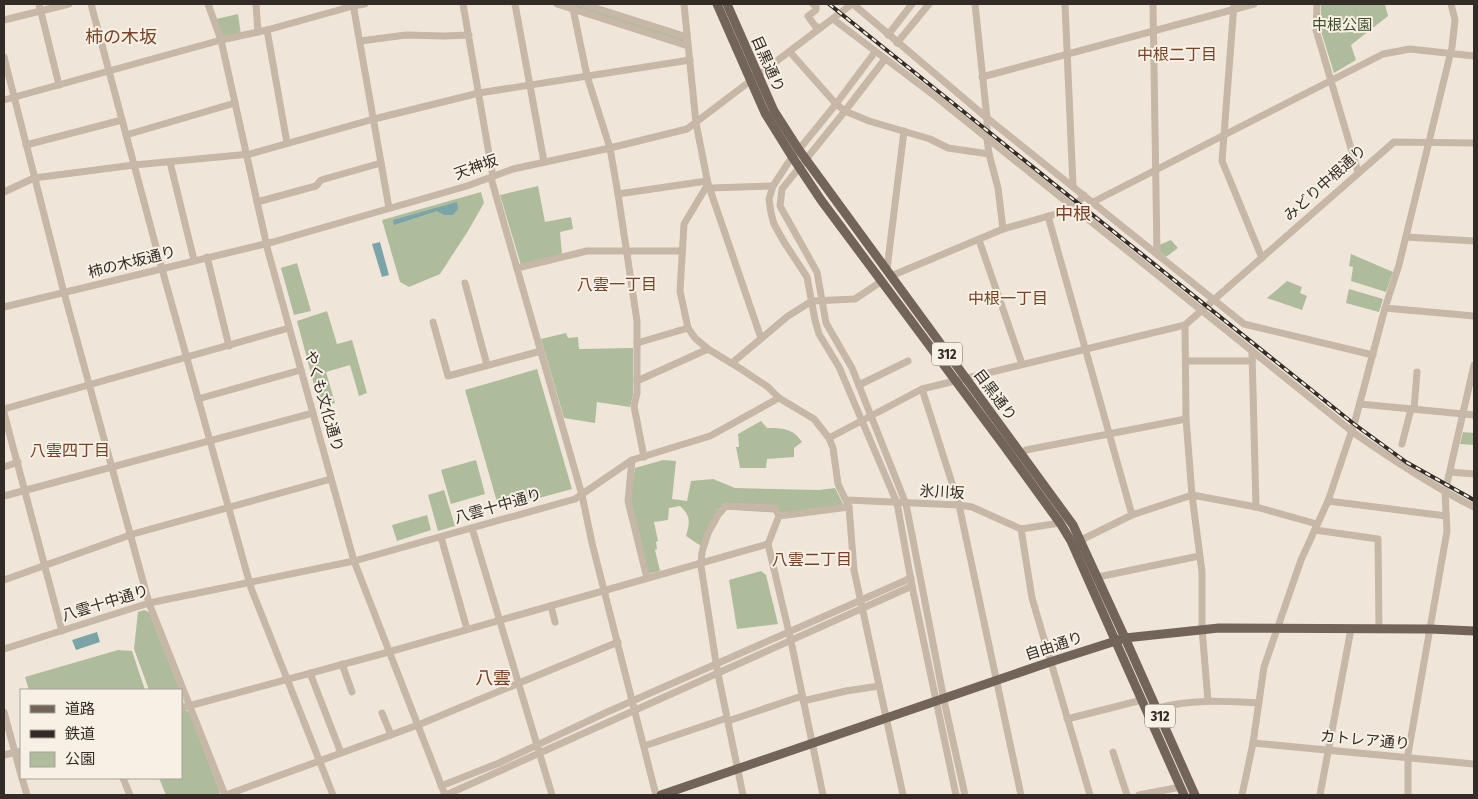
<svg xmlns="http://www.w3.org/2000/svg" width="1478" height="799" viewBox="0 0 1478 799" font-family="'Fira Sans Condensed','Noto Sans JP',sans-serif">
<rect width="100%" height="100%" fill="#efe6d9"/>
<g fill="#aebc9b">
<path d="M575 4 684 39V42L576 8Z"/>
<path d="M1321 4H1385L1388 16 1351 45 1356 60 1334 73 1321 31Z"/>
<path d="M238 14 241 35 222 38 216 19Z"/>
<path d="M538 186 545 222 571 217 573 229 560 232 562 255 521 265 500 195Z"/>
<path d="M481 192 484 203 468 231 440 274 409 287 400 282 382 220Z"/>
<path d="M1171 240 1178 248 1166 257 1159 251V245Z"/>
<path d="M1351 254 1393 272 1386 292 1351 281 1353 267 1349 266Z"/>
<path d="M297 263 311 311 294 315 281 268Z"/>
<path d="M1287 281 1302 287 1300 293 1307 296 1302 310 1267 298Z"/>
<path d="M1349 289 1383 299 1379 312 1346 303Z"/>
<path d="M327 311 337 344 352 340 367 393 359 396 350 365 326 372 335 403 320 407 297 321Z"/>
<path d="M566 333 568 338 578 337 579 349 633 348V395L630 407 597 402 595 423 564 418 541 339Z"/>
<path d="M537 369 572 489 499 509 465 390Z"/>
<path d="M761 421 767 428C782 428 793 428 802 442L794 448V457L767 459 766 468H740L736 447H739L738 434Z"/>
<path d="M1463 432 1474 433V445L1460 444Z"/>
<path d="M476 460 485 494 451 504 441 470Z"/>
<path d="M663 460 676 461 672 499 687 501 691 481 713 479 735 488 819 490 835 488 844 506 781 513 718 509 701 546 686 536C690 522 691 516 680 506L669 508 668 520 654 522 658 541 656 542 657 549 655 550 660 571 648 574 629 503 635 468Z"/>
<path d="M444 490 455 526 438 531 428 495Z"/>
<path d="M427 515 431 530 397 541 392 525Z"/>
<path d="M761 571 766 575 778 624 737 629 729 580Z"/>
<path d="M144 610 149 612 180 690H149L134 649 138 612Z"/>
<path d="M118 650 132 651 145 690H29L25 677Z"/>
<path d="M181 694C184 700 183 704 185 710L189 712 220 792 219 795H166L159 778H181Z"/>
</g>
<g fill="#7ba4a9">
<path d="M457 202 458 209 453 215H444L437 211 394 225 393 220Z"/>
<path d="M380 242 389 275 382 277 372 244Z"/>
<path d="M97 632 100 642 76 650 72 640Z"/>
</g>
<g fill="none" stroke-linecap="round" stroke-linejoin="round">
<g stroke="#c6b7a6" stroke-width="7">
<path d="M39 4 59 85"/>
<path d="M91 4 162 269 251 588 333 795"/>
<path d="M208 4 221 40 268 251 354 561 445 795"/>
<path d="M256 4 258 32"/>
<path d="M353 4 389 208"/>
<path d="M463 4 493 177"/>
<path d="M515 4 544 162"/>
<path d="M557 4 688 46"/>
<path d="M572 4 587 76 610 148 618 194 637 321V393L634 406 644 457"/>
<path d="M583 4 684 36 687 35"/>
<path d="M684 4 696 123 708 184 684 224 680 291 688 328 695 338 708 349 741 369 768 387 779 398 814 419 829 438 833 448 838 484 849 507 854 570 903 795"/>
<path d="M813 4 816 6V10L808 16 815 26 821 28"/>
<path d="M853 4 987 118 1244 324 1373 355"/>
<path d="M975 4 987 118V139L989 154 998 188 1003 229"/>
<path d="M1065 4 1073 186"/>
<path d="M1153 4 1157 254"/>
<path d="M1234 4 1222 161 1262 258"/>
<path d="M1317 4 1316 30 1358 172"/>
<path d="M833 19 936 97 1354 433C1393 460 1432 486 1474 507"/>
<path d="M4 20 69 4"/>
<path d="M267 30 287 143"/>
<path d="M888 35 912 4"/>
<path d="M360 41 406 35 444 36 469 35"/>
<path d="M897 43 929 4"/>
<path d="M790 52 836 104 845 111 869 121 930 139 948 148 989 154"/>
<path d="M875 52 836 104 788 163 773 186 769 199 771 213 774 224 784 242 807 277 815 320 819 334 839 367 897 503 912 586 956 795"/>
<path d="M4 57 63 289 149 603 225 795"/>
<path d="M885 59 845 111 782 189 780 206 817 272 826 323 852 368 906 504 945 705 965 795"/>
<path d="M982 77 1254 4"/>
<path d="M4 100 221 40 267 30 353 6 365 4"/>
<path d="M126 135 235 103"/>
<path d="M26 145 122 120"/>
<path d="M170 162 194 260"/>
<path d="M491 178 582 495 592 543 656 795"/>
<path d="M710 188 773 186"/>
<path d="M4 192 34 178 134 165 250 154 374 119 479 93 690 60"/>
<path d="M618 194 707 181 761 338"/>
<path d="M257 202 316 186 321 180 381 163"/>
<path d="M1093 202 1383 54 1410 49 1474 56"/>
<path d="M1048 216 1132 515"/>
<path d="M1406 237 1474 241"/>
<path d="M979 240 1022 364"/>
<path d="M207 257 229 346"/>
<path d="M517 268 587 251H682"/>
<path d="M887 269 904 131"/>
<path d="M891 276 1003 229 1070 210 1074 208 1084 195"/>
<path d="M465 283 487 365"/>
<path d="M4 307 273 242 467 186 513 169 610 148 687 129 852 4"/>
<path d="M1385 308 1474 316"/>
<path d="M433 322 448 376 541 351"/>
<path d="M1185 325 1186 419 1192 495 1202 572V629L1208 701"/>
<path d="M637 343 688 328"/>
<path d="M1252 352 1256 507"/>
<path d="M1186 361H1252"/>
<path d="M732 363 788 316 812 301 855 299 882 281"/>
<path d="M637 381 708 349"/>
<path d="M859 385 908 361"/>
<path d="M922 389 959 505 1021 795"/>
<path d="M198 399 301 370"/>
<path d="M1360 404 1474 415"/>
<path d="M4 409 289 328"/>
<path d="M1414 409 1417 372"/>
<path d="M4 413 62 631"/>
<path d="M829 438 922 389 1185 325 1394 142 1474 143"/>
<path d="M1402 444 1411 409"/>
<path d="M1021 454 1026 450 1186 419"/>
<path d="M632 460 628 501 647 578"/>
<path d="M4 467 18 462"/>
<path d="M1450 472 1474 474"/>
<path d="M4 496 313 413"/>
<path d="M847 500 959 505 972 507 1021 529 1060 523"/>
<path d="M1328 501 1446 516"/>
<path d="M472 528 552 795"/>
<path d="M1021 529 1032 598 1090 795"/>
<path d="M1315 530 1378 539 1379 629"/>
<path d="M441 537 467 629"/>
<path d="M1081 540 1132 515 1192 495 1256 507 1317 524"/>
<path d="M1098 577 1199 556"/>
<path d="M4 580 133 534 331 479"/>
<path d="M551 606 555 622"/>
<path d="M4 649 149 603 354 561 575 499 632 460 710 436 779 398"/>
<path d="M342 664 352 692"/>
<path d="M310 673 341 753"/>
<path d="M803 701 846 691 879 686"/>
<path d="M181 708 385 653 768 544"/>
<path d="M1157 708C1192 699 1222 701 1258 703"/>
<path d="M4 712 21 775"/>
<path d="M382 713 391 735"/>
<path d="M1067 719 1142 700"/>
<path d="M728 721 802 696"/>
<path d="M1253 743 1474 764"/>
<path d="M644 746 727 718"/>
<path d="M1113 752 1127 795"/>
<path d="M4 755 21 751"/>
<path d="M22 778 27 795"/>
<path d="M123 778 130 795"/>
<path d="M441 786 499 763 605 713 911 578"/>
<path d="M226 795 418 725 618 642"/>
<path d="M446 795 912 586"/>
<path d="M743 795 717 669 701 566 702 552 708 533 718 515 726 506 775 508 779 516"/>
<path d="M823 795 791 641 768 544 779 516 849 507"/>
<path d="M1139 795 1181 787"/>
<path d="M1242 795 1253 743 1264 667 1301 560 1328 501 1355 421 1385 308 1399 265 1452 47 1455 20 1451 4"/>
<path d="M1320 795 1351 629"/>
<path d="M1408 795V754L1447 531 1445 492 1474 365"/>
</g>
<g stroke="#736459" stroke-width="9">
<path d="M717 4 765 113 793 158 821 200 1005 447 1060 523 1071 541 1184 795"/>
<path d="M727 4 774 111 799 150 1073 525 1125 638 1195 795"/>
<path d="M661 795 1050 662 1125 638 1219 628 1430 629 1474 631"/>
</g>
<defs>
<path id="rail" d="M829 4 1354 424 1406 462 1474 500"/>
</defs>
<use href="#rail" stroke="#322b26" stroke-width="4"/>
<use href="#rail" stroke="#f7f0e5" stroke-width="2" stroke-dasharray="5.5" stroke-linecap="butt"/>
</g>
<g text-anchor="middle" stroke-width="4" stroke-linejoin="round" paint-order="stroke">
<g fill="#f7f0e5" stroke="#6d665f" stroke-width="1">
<rect x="932" y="342.5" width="30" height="23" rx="4"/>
<rect x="1145" y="704.5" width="30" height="23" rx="4"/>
</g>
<g font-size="14" font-weight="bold" fill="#322b26">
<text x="947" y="359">312</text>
<text x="1160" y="721">312</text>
</g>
<g font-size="15" fill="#3f4f2c" stroke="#f7f0e5">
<text x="1342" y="30">中根公園</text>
</g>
<g font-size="15" fill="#322b26" stroke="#f7f0e5">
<text transform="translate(768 64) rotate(66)" y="5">目黒通り</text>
<text transform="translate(476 167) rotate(-20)" y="5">天神坂</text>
<text transform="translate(1325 183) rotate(-42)" y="5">みどり中根通り</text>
<text transform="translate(132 262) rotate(-14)" y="5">柿の木坂通り</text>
<text transform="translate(995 395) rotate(53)" y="5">目黒通り</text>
<text transform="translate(324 401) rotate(74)" y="5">やくも文化通り</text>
<text transform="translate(942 492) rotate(3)" y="5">氷川坂</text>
<text transform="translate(498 506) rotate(-16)" y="5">八雲十中通り</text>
<text transform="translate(105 603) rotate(-17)" y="5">八雲十中通り</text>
<text transform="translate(1054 646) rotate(-18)" y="5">自由通り</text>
<text transform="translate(1365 740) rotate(5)" y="5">カトレア通り</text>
</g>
<g font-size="16" fill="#7b4126" stroke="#f7f0e5">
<text x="1177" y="60">中根二丁目</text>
<text x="617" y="290">八雲一丁目</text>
<text x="1008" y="304">中根一丁目</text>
<text x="70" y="456">八雲四丁目</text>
<text x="812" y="565">八雲二丁目</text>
</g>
<g font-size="18" fill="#7b4126" stroke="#f7f0e5">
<text x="121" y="43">柿の木坂</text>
<text x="1073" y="220">中根</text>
<text x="493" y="684">八雲</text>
</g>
</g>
<rect width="1478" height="799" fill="none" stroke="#322b26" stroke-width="10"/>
<rect x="20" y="689" width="162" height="90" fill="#f7f0e5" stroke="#a8a199"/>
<rect x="30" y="705" width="25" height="8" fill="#736459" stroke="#a8a199"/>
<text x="65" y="714" font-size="15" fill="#322b26">道路</text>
<rect x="30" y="730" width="25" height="8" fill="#322b26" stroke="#a8a199"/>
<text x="65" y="739" font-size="15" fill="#322b26">鉄道</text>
<rect x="30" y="752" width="25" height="15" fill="#aebc9b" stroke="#a8a199"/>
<text x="65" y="764" font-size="15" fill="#322b26">公園</text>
</svg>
